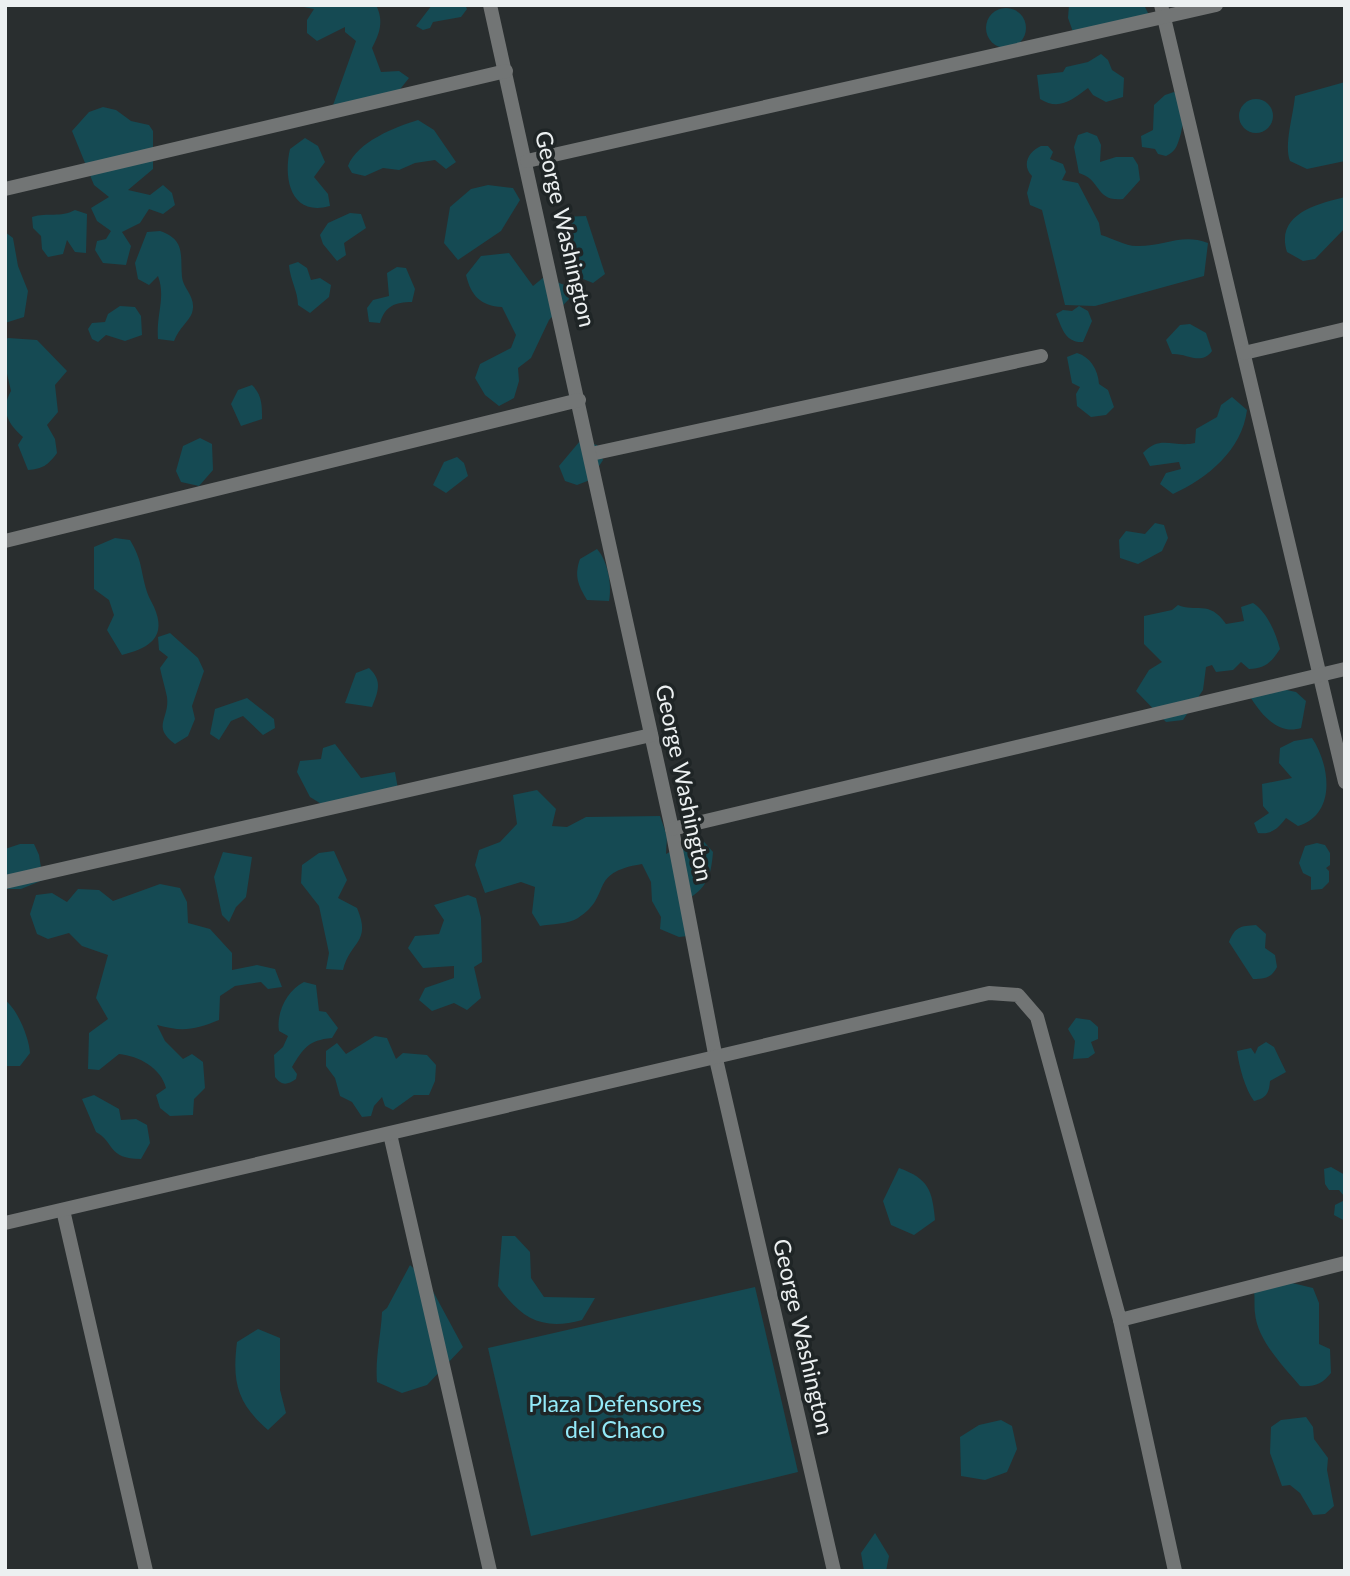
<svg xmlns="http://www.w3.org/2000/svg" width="1350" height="1576" viewBox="0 0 1350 1576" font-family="Lato,sans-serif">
<rect width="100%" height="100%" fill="#292e2f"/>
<g fill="#154a53">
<path d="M294 5H376C384 21 380 33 372 48L381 72 399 71 409 78 393 98 332 108 356 41 345 32V27L317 41 307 33V20L314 9Z"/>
<path d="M432 5H465L467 9 461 17 433 22 430 28 423 30 416 26Z"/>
<path d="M1069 5H1144L1149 15 1076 40 1068 18Z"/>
<circle cx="1006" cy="28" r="20"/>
<path d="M1101 54 1108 60 1112 70 1124 78 1123 97 1106 102 1093 95 1088 88C1072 100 1059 111 1040 99L1037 75 1063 72 1066 67 1088 62Z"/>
<path d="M1345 82V161L1307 169 1290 161C1284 144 1293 117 1295 96Z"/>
<path d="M1174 92C1192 108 1185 114 1181 133 1178 143 1177 151 1166 156L1158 154 1155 149 1142 147 1141 136 1153 130 1154 105 1165 95Z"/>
<circle cx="1256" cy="116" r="17"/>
<path d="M103 107 116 110 131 121 149 125 153 131V169L128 190 150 195 163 185 172 193 175 205 163 214 149 209 140 223 122 232 131 246 126 265 103 263 95 250 97 241 106 239 111 231 97 221 91 208 109 197 94 185 72 131 89 112Z"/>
<path d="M418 120 434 130 456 162 446 169 435 160 415 163 399 170 383 168 365 176 352 173 348 166C357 142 395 127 418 120Z"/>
<path d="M1087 132 1097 136 1101 145 1100 162 1116 157H1133L1138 165 1140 180 1123 199C1095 202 1102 180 1079 173L1074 147 1078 135Z"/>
<path d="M305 138 318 146 325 162 314 177 328 194 330 206C291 217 283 179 290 149Z"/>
<path d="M1041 146H1048L1053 152 1050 159 1063 164 1066 172 1062 180 1078 183 1099 223 1101 235C1112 238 1127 247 1138 246 1165 246 1182 233 1208 243L1204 276 1095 306 1065 305 1042 210 1030 205 1027 193 1032 176C1021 165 1029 151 1041 146Z"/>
<path d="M488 185 513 188 520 200 501 231 458 260 444 243 450 207 471 189Z"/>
<path d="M1345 197V228L1315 259 1303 261 1287 252C1275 214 1317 204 1345 197Z"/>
<path d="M75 210 87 214 86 253 75 252 67 240 63 254 48 257 42 249 41 236 33 228 32 217C48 212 60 218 75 210Z"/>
<path d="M350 213 361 214 366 228 344 243 346 255 337 261 323 244 320 235 328 223Z"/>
<path d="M586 216 605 274 593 283 568 273 561 217Z"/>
<path d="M160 231C186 240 180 255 182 277 183 289 197 297 192 313 189 321 179 328 174 341L158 339C156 314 166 298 158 276L149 285 138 279 135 263 147 232Z"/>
<path d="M5 232 13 238 18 266 28 291 24 317 5 323Z"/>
<path d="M509 253 533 286 544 277 567 286 569 299 549 320 531 358 518 368 519 381 514 398 499 406 485 395 475 378 480 364 511 348 516 335 502 307C481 306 471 296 466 275L481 256Z"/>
<path d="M298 262 307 268 311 280 320 278 331 285 329 297 310 313 298 305C298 291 290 280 289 265Z"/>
<path d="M397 267 406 268 415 289 412 302C395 302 385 306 380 323L369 322 367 308 373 300 389 296 387 273Z"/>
<path d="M120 306 135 307 141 316 142 335 125 341 106 335 98 342 92 339 88 329 92 323 105 322 108 314Z"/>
<path d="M1079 306 1088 311 1092 321 1083 342C1065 343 1062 328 1056 314L1063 310 1072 311Z"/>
<path d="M1190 324 1206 333 1212 351C1201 366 1187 353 1172 354L1166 340 1180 325Z"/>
<path d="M8 338 37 340 67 371 55 385 58 412 47 425 55 439 57 453C48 465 43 469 28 470L18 445 23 437C8 424 0 410 11 391L5 365V340Z"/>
<path d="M1077 353C1090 357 1098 369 1099 384L1108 390 1114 407 1106 415 1091 417 1077 406 1076 394 1080 387 1072 383 1067 357Z"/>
<path d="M252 385C262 395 262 405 262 419L241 426 231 404 238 390Z"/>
<path d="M1232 397 1247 410C1242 450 1208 478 1173 494L1160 484 1166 473 1181 469 1179 462 1150 466 1143 453C1160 434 1174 448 1195 443L1196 429 1217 417 1221 405Z"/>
<path d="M200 438 212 444 213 470 199 486 181 482 176 471 183 446Z"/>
<path d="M580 441 597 445 603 460 590 480 577 485 565 481 559 466Z"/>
<path d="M457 457 464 463 468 476 446 493 433 485 444 462Z"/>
<path d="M1155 523 1164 525 1168 538 1162 551 1138 564 1120 558 1119 540 1126 531 1145 534Z"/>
<path d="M115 538 130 540C143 562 140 569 147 592 149 599 154 605 156 612 166 640 145 649 122 655L107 630 114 615 109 600 94 589V547Z"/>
<path d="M597 549C608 561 612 585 609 601L587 600C578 585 574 576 580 559Z"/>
<path d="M1253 603C1267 612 1276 633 1280 649 1271 663 1265 668 1249 669L1241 662 1233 670 1216 672 1212 665 1206 667 1203 690 1183 720 1166 722 1136 691 1149 670 1162 662 1144 644V616L1172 610 1178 605C1195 613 1209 599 1226 624L1244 621 1241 607Z"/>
<path d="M170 633 198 658 204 671 192 706 195 719 188 736 175 744C151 726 170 719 167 697 165 687 162 678 160 668L168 657 159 650 158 637Z"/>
<path d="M369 668C383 681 378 692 372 707L345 703 356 673Z"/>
<path d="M1282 689 1296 692 1306 701 1301 728C1279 735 1262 716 1251 698Z"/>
<path d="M247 698 274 719 275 728 263 735 243 716 231 721 219 740 210 734 215 709Z"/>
<path d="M1312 738C1330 765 1337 814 1298 826L1286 818C1278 828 1272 835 1258 833L1254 823 1269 813 1263 806 1262 784 1292 778 1279 763 1280 748 1294 741Z"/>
<path d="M335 744 361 778 395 772 398 789 323 805 310 797 297 772 300 761 321 759 323 748Z"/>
<path d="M537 790 556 809 552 826 567 827 586 817 660 816 667 836 666 854 699 836 713 852C711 877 707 888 685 901L688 936 679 937 660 929 661 917 652 901 651 882 642 864C586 873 614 895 578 918 569 924 551 924 540 926L532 913 535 887 521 882 485 893 475 865 479 850 500 842 517 824 513 795Z"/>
<path d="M1317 843 1325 845 1330 853V865L1326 868 1329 871V882L1322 889 1311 890V877L1303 873 1299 863 1305 846Z"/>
<path d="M20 844H34L39 855 43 880 21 889H5V849Z"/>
<path d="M334 851 347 880 338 898 357 908C372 943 350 941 343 970L326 969 329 953 319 906 301 883 302 865 319 853Z"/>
<path d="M223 852 252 857 246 897 236 907 229 922 222 915 214 877Z"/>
<path d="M160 884 180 888 187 902 188 923 210 929 232 953V970L257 965 275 969 282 987 268 989 261 982 235 986 220 996 219 1020C195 1030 182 1032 157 1025L165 1041 183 1059 192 1054 203 1062 205 1088 194 1099 193 1115 170 1116 160 1108 156 1095 166 1088C161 1068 139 1056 119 1054L99 1070 88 1069 89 1033 108 1019 96 998 108 955 82 946 69 933 48 939 37 934 30 914 36 895 52 893 67 902 78 889 99 890 113 901Z"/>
<path d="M468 895 476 898 481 918 482 962 474 967 481 998 467 1010 454 1003 432 1011 419 1000 425 988 454 978V966L423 968 408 948 415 936 439 934 444 920 434 905Z"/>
<path d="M1256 925 1266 934 1265 948 1275 955 1277 967C1271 978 1266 979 1253 979L1229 942C1235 927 1240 926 1256 925Z"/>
<path d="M304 982 316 985 319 1011 326 1012 338 1028 332 1038C308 1040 303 1049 292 1067L297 1074 296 1079C287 1085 282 1086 275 1077L274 1055 283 1047 288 1036 279 1031C276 1013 287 990 304 982Z"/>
<path d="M5 1000C18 1010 29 1038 30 1053L20 1066H5Z"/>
<path d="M1076 1018 1090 1020 1098 1027V1039L1091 1042 1095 1053 1088 1058 1073 1059 1075 1041 1068 1029Z"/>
<path d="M375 1036 387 1038 396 1059 403 1053 427 1055 436 1065 435 1081 429 1095H414L393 1110 385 1106 382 1097 374 1106 371 1116 362 1117 352 1102 340 1096 335 1078 326 1066V1051L337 1043 346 1054Z"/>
<path d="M1266 1042 1274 1047 1286 1072 1270 1081C1269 1094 1266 1098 1254 1101 1245 1089 1239 1066 1237 1051L1251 1048 1255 1054 1258 1047Z"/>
<path d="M94 1095 119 1109 121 1120 136 1119 147 1125 150 1143 141 1159C107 1159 115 1142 96 1132L82 1099Z"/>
<path d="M1331 1167 1345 1175V1221L1334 1215 1335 1205 1343 1201 1344 1196 1339 1190H1329L1325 1184 1324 1169Z"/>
<path d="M899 1168C929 1179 932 1190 935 1220L914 1235 891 1225 883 1201Z"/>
<path d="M502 1236H515L530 1252 531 1278 544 1297 595 1298 582 1320C543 1331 521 1319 498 1286Z"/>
<path d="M410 1265 428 1282 463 1347 427 1385 402 1393 377 1382C375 1357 381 1336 382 1312L387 1308Z"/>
<path d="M1288 1282 1313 1288 1319 1303V1344L1330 1349 1331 1373C1322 1384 1315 1387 1300 1386 1284 1367 1257 1340 1255 1313 1254 1306 1255 1298 1254 1290Z"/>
<path d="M755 1287 798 1472 531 1536 488 1348Z"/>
<path d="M258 1329 280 1338V1390L286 1413 268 1430C237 1403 232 1382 237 1342Z"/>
<path d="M1306 1417 1313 1427 1314 1439 1328 1458 1327 1470 1334 1506 1325 1514 1313 1515 1300 1493 1290 1485 1282 1486 1270 1453 1271 1427 1281 1420Z"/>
<path d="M1001 1420 1012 1426 1017 1449 1007 1472 985 1480 961 1476 960 1437 979 1425Z"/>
<path d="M875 1533 889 1556 886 1571H864L861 1553Z"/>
</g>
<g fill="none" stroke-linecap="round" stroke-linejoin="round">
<path stroke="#727575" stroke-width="14" d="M591 454 1041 356"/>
<g stroke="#727575" stroke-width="14">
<path d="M490 5 672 829 716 1059 834 1571"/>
<path d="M1161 5 1345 782"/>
<path d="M527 161 1216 5"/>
<path d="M5 189 506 71"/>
<path d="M1244 353 1345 329"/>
<path d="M5 541 579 400"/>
<path d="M672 829 1345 669"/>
<path d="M5 882 651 735"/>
<path d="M390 1134 490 1571"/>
<path d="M63 1210 146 1571"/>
<path d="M1120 1320 1175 1571"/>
</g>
<path stroke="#727575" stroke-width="14" d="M5 1223 989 993 1018 995 1037 1017 1120 1320 1345 1263"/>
</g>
<g text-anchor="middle" stroke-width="7" stroke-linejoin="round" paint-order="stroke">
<g font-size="23" fill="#ecf0f1" stroke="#1f2526">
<text transform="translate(565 229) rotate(77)" y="8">George Washington</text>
<text transform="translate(684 783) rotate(78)" y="8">George Washington</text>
<text transform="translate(803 1337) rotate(77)" y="8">George Washington</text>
</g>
<g font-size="23" fill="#93e9f8" stroke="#1f2526">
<text x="615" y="1412">Plaza Defensores<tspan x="615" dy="26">del Chaco</tspan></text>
</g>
</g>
<rect width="1350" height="1576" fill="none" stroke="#ecf0f1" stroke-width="14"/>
</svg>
